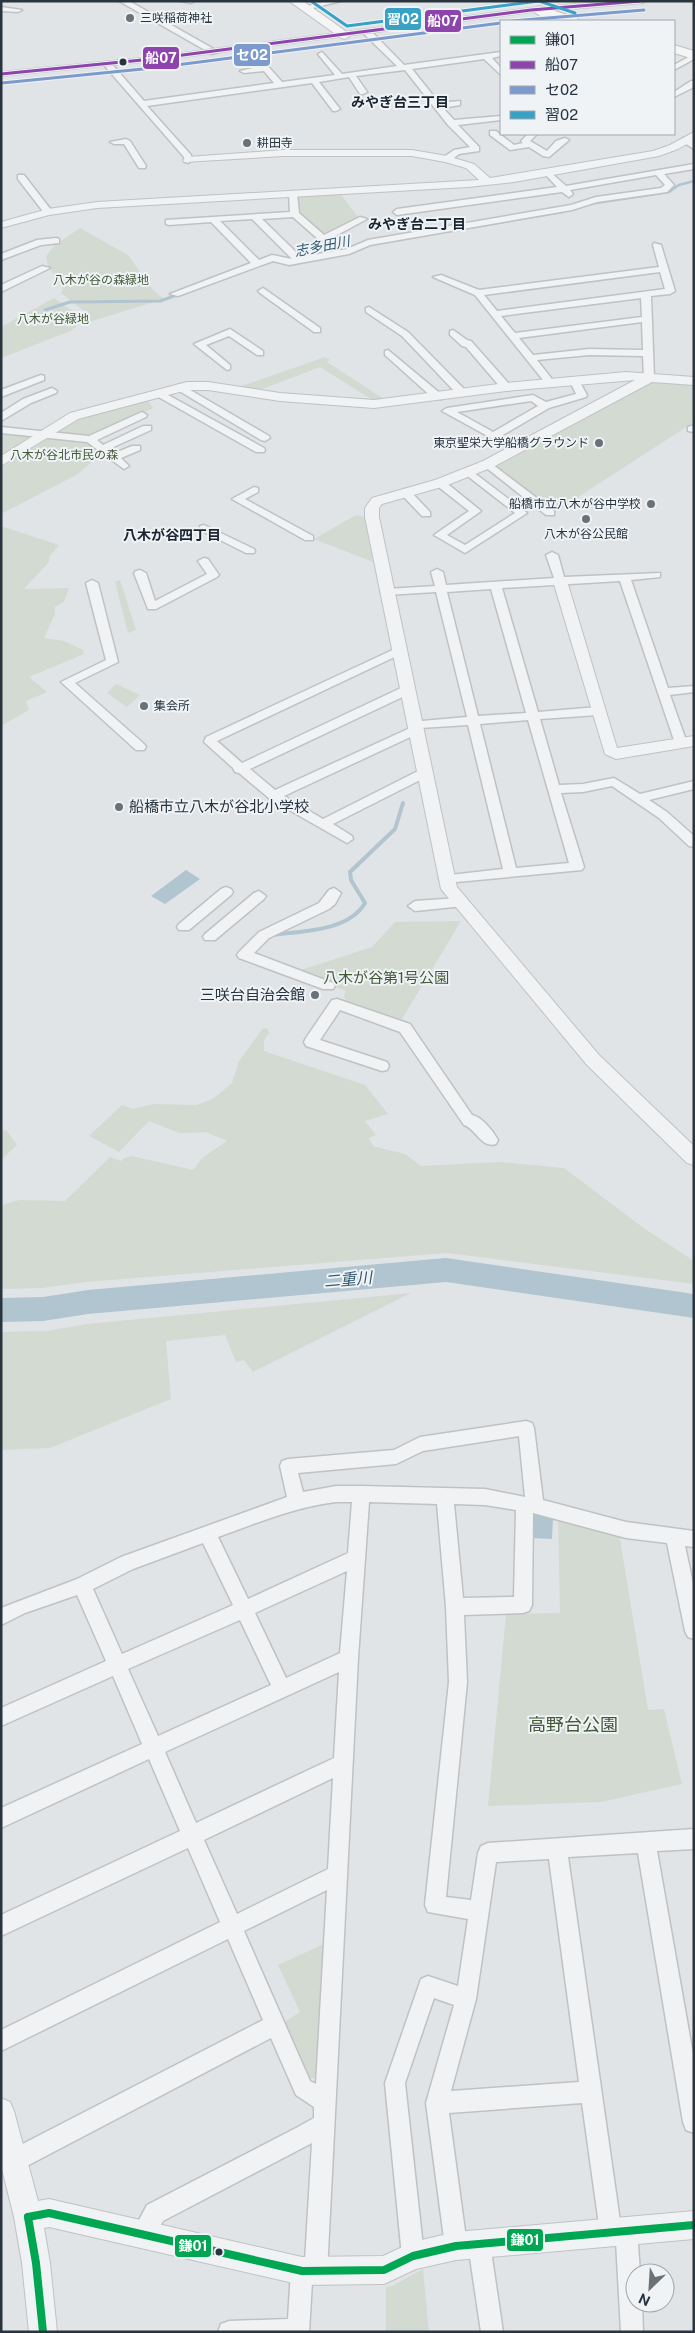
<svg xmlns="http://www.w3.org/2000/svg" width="695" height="2333" viewBox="0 0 695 2333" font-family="'Public Sans','Noto Sans JP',sans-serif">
<rect width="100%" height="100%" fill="#e1e4e6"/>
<g fill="#d3dad2">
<path d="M337 193 341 195 359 218 327 236H321L298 213 295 197Z"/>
<path d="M80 228 128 255 153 290 164 299 89 322 88 314 61 293 63 289C58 277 47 270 46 256L55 245Z"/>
<path d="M54 298 79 316 81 322 71 331 1 358V327Z"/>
<path d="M325 357 330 360 327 362 387 401H374L320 367 257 391 239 387Z"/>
<path d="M654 382 694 385V422L555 512 498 468 499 464 576 421Z"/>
<path d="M146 399 153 408 91 436 102 453 78 474 1 514V468L75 421Z"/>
<path d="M1 432 26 435 30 439 1 456Z"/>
<path d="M356 515 364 517 373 562 314 539Z"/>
<path d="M1 526 59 545 49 557V562L24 589 69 588 64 602 55 607V614L44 638 64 641 83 650 84 654 29 677 47 692 26 701 29 710 1 726Z"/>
<path d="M120 580 136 630 128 633 115 582Z"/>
<path d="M116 684 140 695 127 707 107 693Z"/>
<path d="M461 921 402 1019 398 1020 346 1002 344 996 346 991 295 972 372 947 395 922Z"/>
<path d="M263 1028 268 1029 269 1033 264 1040V1051L365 1085 388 1114 365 1121 376 1135 369 1138 373 1146 405 1154 421 1166 500 1162 564 1168 645 1229 694 1261V1284L447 1253 86 1282 43 1288 1 1289V1205L19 1200 65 1201 110 1157 121 1161 124 1158 132 1156 193 1170 202 1158 227 1141 206 1132 179 1133 149 1121 119 1152 89 1136 122 1105 133 1109 154 1104 197 1105 214 1098 232 1083 239 1061Z"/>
<path d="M6 1130 17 1145 1 1160V1131Z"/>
<path d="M411 1293 253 1372 244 1360 236 1362 225 1335 166 1341 171 1399 50 1448 1 1450V1332L47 1331 87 1324Z"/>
<path d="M558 1517 613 1532 620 1539 648 1710 664 1709 682 1784 601 1802 488 1806 506 1614 560 1613Z"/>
<path d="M326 1943 318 2077 310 2079 285 2022 300 2012 278 1965Z"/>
<path d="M423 2269 429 2332H386V2287L392 2286Z"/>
</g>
<g fill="#b0c5d0">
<path d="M186 870 200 879 165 904 151 896Z"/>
<path d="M538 1513 553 1518 552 1539 532 1538 531 1519Z"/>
</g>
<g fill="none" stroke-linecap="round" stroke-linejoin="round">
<g stroke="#b0c5d0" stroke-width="2.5">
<path d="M589 204 669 192 679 185 694 181"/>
<path d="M469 228 562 212"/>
<path d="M345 254 370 245 461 229"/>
<path d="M277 260 289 265 330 257"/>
<path d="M245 271 260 264"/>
</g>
<path stroke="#b0c5d0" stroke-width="3" d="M45 310 70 302 160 301 197 288"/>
<path stroke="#b0c5d0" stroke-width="4" d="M271 935C301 931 348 932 365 903L351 880 350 872 395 829 403 803"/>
<path fill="#b0c5d0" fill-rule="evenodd" d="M446 1258 694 1294V1318L446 1282 88 1314 43 1321 1 1322V1298L43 1297 88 1290Z"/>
<defs>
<g id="minor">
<path d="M119 1H129L219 52 212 54Z"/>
<path d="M180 1H195L191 3Z"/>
<path d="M326 1H341L305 10 301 8Z"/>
<path d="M1 7 22 10 18 12 1 11Z"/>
<path d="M364 30H370L404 65 501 52V56L492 58 501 68V75L484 59 412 69 439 103 460 101V105L443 108 454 120 501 116V120L458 125 479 147V151L459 154 450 161H444V157L454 150 470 147 448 125 405 70 356 76 367 92 363 94H360L349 77 319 82 340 109 336 111H333L312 83 147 106 191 155 192 160 188 163 185 162 184 157 103 64 110 62 144 101 274 83 264 71 244 73 240 71 261 66 245 47 249 45 282 82 335 75 318 54 322 52 342 74 397 66 364 34Z"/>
<path d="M694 54V59L674 70V65Z"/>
<path d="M691 81H694V87L674 97V92Z"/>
<path d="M490 131H496L514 145 523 143 521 141 528 134H537L530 141 547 151 556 141 565 138 569 140 549 157 543 156 529 147 510 150 490 135Z"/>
<path d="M683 138H689L694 142V149L683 142Z"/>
<path d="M126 139 130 141 146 166 145 168H139L124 144H114L110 142Z"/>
<path d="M694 164V169L664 174 674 185 667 192 597 202 572 210 370 245 349 254 289 265 273 261 178 296 170 294 251 263 211 222 169 225 166 224V220L290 212 289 194 293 191 297 194 299 213 324 235 360 217 367 219 326 241 318 239 293 217 262 219 301 257 347 249 368 240 571 205 596 197 661 188 665 185 656 175 570 190 573 194 569 197 562 192 397 215 393 212 397 209 557 187 544 173 548 170 566 186ZM252 219 292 259 272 255 259 260 220 221Z"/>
<path d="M18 175H24L51 210V214H45L18 179Z"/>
<path d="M56 238 59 239V243L41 245 1 260V254L37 240Z"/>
<path d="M654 243 661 245 675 291 670 294 651 296 654 378 649 381 644 378 643 356 589 355 537 360 555 383 553 385H547L475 295 433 277 441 275 479 290 659 267 653 245ZM660 272 665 289 497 311 484 295ZM641 298 642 317 515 333 501 316ZM642 322 643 350 589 349 533 355 519 338Z"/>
<path d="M42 266 50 268 1 292V285Z"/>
<path d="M263 288 320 328V332H314L260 293 258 291Z"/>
<path d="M369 307 408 332 466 391V395H458L402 336 366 312V308Z"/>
<path d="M230 329 263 351V355H257L229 336 206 345 230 365V369L227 370 194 344Z"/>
<path d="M453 330 467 340 471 341 510 385V389H502L466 347 462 346 450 335V331Z"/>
<path d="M388 350 442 395V399H434L385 355V351Z"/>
<path d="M41 375 44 376V380L1 397V390Z"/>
<path d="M575 378 578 379 587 395 586 397 549 408 501 436 521 447V451L517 452 442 411 447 408 533 395 546 402 576 394 570 381ZM531 401 538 406 493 432 457 412Z"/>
<path d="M180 384 269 436 270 438 265 441 261 440 176 389 175 387Z"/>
<path d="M52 388 57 391 56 393 31 403 1 421V413L23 399Z"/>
<path d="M159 390 264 448 265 450 264 452H256L155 395 154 393Z"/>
<path d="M142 412 147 415 146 417 97 440 103 445 143 426H151V430L109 449 115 453 132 446H140V450L121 458 129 466 124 469 87 442 1 433V427L89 436Z"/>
<path d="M694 425V432L688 431V427Z"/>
<path d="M488 461 554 511V515H546L484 466 483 464Z"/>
<path d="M469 469 527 513 465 553 434 535 469 511 436 485V481H444L481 511 447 535 465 545 515 513 465 474V470Z"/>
<path d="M254 487 258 488V492L245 499 313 536V540H305L232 499Z"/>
<path d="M405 489 409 490 430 512V516H422L401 494 400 492Z"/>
<path d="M204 525 254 549 255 551 254 553H246L200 530V526Z"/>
<path d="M552 552 558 555 564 577 660 573V577L631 580 668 688 694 686V692L670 695 687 743 681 747 675 743 620 581 502 588 538 712 598 707 604 711 598 715 540 719 559 785 583 784 614 778 640 794 694 781V789L649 800 667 812 694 836V847L689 846 659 818 612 786 583 792 561 793 584 867 582 870 446 883 441 882 439 879 441 876 503 869 468 725 420 728 419 733 284 796 323 819 420 770H428L430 773 428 776 333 824 352 836 353 839 347 843 270 799 239 773 235 772 233 768 204 742 206 737 399 647 405 651 403 653 217 741 242 763 403 687H411L413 690 411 693 250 769 275 790 410 728 408 725 410 722 467 717 436 592 387 595 381 592 387 589 435 586 431 572 437 569 443 572 446 585 554 578 546 555ZM491 589 526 713 478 716 447 592ZM528 720 569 863 516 868 480 724Z"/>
<path d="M204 558 208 559 219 575 217 577 156 609H148L134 573 136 571 140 570 146 573 155 601 207 574 198 561Z"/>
<path d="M92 580 98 583 118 662 75 683 144 744 146 747 144 750H136L61 682 106 660 86 583Z"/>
<path d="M226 887 231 889 233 892 231 895 189 930H179L177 927 179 924 221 889Z"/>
<path d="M334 888 341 893 335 904 329 909 269 938 254 953 333 983 335 986 333 989H323L239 958 237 955 239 952 259 932 319 903 329 890Z"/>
<path d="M259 891 266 896 264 899 215 940H205L203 937 205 934 254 893Z"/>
<path d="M459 898 466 903 464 906 415 911 408 906 415 901Z"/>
<path d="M337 999 410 1024 472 1115C482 1117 493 1131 498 1140L496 1144C482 1149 476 1129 464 1125L400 1032 340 1010 320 1040 387 1062 389 1066 387 1070 382 1071 306 1046 304 1042 306 1038 332 1000Z"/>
<path d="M526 1421 532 1423 534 1428 543 1500 626 1522 694 1531V1547L685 1546 694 1588V1639L688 1637 685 1631 667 1543 626 1538 533 1513 532 1605 529 1611 523 1613 464 1615 467 1682 446 1897 471 1900 478 1853 481 1846 488 1843 694 1829V1849L657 1851 694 2060V2133L686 2130 683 2122 638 1853 568 1857 620 2221 626 2219 634 2222 637 2230 640 2273H635V2303H642L643 2332H621L616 2241 611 2243 603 2240 600 2232 582 2103 449 2113 467 2246 464 2254 456 2257 448 2254 445 2246 426 2103 454 2005 434 1998 405 2083 424 2256 421 2264 413 2267 405 2264 402 2256 385 2083 421 1979 428 1976 458 1986 468 1919 428 1912 425 1905 449 1682 446 1607 437 1504 369 1502 358 1658 327 2272 324 2280 316 2283 312 2282 309 2332H218L221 2324 229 2321 288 2319 291 2271 294 2263 302 2260 305 2261 312 2143 163 2221 150 2243 142 2246 134 2243 131 2235 147 2205 296 2128 314 2118V2107L296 2095 271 2038 23 2168 15 2171 7 2168 4 2160 7 2152 263 2020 228 1939 1 2051V2030L220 1922 188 1848 1 1936V1915L180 1831 149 1759 1 1828V1808L142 1744 113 1676 1 1726V1708L106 1661 77 1595 25 1613 1 1625V1608L77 1579 121 1557 287 1497 280 1466 282 1461 288 1459 394 1450 420 1437ZM519 1436 525 1497 485 1489 361 1486H336L303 1492 298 1473 396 1464 423 1451ZM336 1502H352L348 1553 248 1599 218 1537C257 1523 295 1507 336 1502ZM454 1504 485 1505 516 1510 514 1597 463 1598ZM203 1543 233 1605 122 1654 93 1589 133 1569ZM347 1571 340 1653 286 1678 255 1613ZM240 1620 271 1685 158 1736 128 1669ZM339 1672 334 1758 196 1823 165 1752ZM333 1778 328 1869 237 1914 204 1840ZM549 1859 579 2082 451 2091 476 1999 496 1862ZM327 1890 316 2084 310 2081 244 1931Z"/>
<path d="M479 2233 487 2236 490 2244 503 2332H481L468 2244 471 2236Z"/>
</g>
<g id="tertiary">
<path d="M694 132V140L678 149 659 156 514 182 468 187 97 208 49 215 1 228V222L48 209 97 202 479 180 466 168 445 162 412 156H283L184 162 183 160 188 157 283 150H412L447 156 474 164 490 178 653 151 670 145Z"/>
<path d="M626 372 694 377V385L652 382 493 467 445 486 382 504 379 508V517L457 887 599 1055 694 1146V1165L687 1163 587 1065 441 889 365 517V508L372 498 435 480 483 461 635 380 506 391 374 408 280 401 208 390H187L78 419 1 466V456L70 413 187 382H208L280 393 374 400 506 383Z"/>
<path d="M560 577 567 581 617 748 694 736V746L616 759 605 754 553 581Z"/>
<path d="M1 2098 10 2102 14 2111 38 2201 49 2199 302 2257 383 2256 413 2242 456 2232 694 2211V2239L456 2260 416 2269 384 2284 302 2285 49 2227 44 2228 50 2263 57 2332H29L22 2263 14 2217 1 2165Z"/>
</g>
<g id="primary">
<path d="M289 1H303L351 35 345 39 341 38Z"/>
<path d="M539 6 577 18 579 21C565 22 543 22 533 10Z"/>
<path d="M674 45 694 51V59L674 53Z"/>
</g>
</defs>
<use href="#minor" stroke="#bfc2c4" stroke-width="3"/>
<use href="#tertiary" stroke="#bfc2c4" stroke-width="2"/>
<use href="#primary" stroke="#bec1c3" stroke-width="2"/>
<use href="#minor" fill="#f0f2f3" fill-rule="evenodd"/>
<use href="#tertiary" fill="#f0f2f3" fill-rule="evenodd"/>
<path fill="#c2c5c8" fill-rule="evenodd" d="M601 1H648L643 4 531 13 152 62 1 77V71L152 56 531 7Z"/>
<use href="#primary" fill="#f5f5f6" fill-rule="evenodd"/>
<defs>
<g id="bus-1">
<path d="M28 2217 49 2213 302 2271 384 2270 413 2256 456 2246 694 2225"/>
<path d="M28 2217 36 2263 43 2332"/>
</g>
<path id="bus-2" d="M1 74 152 59 531 10 640 1"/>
<g id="bus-3">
<path d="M512 21 644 10"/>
<path d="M2 83 153 68 501 23"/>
</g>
<path id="bus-4" d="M311 1 347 26 539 1 575 13"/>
</defs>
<use href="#bus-1" stroke="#eff3f6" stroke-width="12"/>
<use href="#bus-2" stroke="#eff3f6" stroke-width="5"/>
<use href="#bus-3" stroke="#eff3f6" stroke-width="5"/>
<use href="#bus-4" stroke="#eff3f6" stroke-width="5"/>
<use href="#bus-1" stroke="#00a651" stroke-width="8"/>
<use href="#bus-2" stroke="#8e44ad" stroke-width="3"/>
<use href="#bus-3" stroke="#7c9bcc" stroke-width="3"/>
<use href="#bus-4" stroke="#38a1c5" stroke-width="3"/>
</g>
<g fill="#697279" stroke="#eff3f6" stroke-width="2">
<circle cx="130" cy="18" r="5"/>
<circle cx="247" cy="143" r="5"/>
<circle cx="599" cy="443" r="5"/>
<circle cx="651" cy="504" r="5"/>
<circle cx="586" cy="519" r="5"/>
<circle cx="144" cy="706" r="5"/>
<circle cx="119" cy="807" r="5"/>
<circle cx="315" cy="995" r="5"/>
</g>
<g fill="#29343f" stroke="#eff3f6" stroke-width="2">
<circle cx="123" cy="62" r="4.5"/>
<circle cx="219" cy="2252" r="4.5"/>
</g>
<g text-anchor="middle" stroke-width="4" stroke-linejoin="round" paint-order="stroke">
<g font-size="12" fill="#29343f" stroke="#eff3f6" text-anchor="start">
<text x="140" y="22">三咲稲荷神社</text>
<text x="257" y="147">耕田寺</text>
<text x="589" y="447" text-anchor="end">東京聖栄大学船橋グラウンド</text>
<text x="641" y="508" text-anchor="end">船橋市立八木が谷中学校</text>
<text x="586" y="538" text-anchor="middle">八木が谷公民館</text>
<text x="154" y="710">集会所</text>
</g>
<g font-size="12" fill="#435a36" stroke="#eff3f6">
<text x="101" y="284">八木が谷の森緑地</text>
<text x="53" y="323">八木が谷緑地</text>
<text x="64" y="459">八木が谷北市民の森</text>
</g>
<g font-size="14" font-weight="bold" fill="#1b252f" stroke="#eff3f6">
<text x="400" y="107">みやぎ台三丁目</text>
<text x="417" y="229">みやぎ台二丁目</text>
<text x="172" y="540">八木が谷四丁目</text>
</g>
<g font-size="14" font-style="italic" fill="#345a71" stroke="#eff3f6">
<text transform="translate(322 246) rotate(-11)" y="5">志多田川</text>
</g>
<g font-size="15" fill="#29343f" stroke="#eff3f6" text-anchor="start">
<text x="129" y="812">船橋市立八木が谷北小学校</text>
<text x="305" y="1000" text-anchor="end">三咲台自治会館</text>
</g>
<g font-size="15" fill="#435a36" stroke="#eff3f6">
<text x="386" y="983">八木が谷第1号公園</text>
</g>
<g font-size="16" font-style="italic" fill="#345a71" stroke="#eff3f6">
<text transform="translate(348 1279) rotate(-5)" y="6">二重川</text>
</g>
<g font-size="18" fill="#435a36" stroke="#eff3f6">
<text x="573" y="1731">高野台公園</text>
</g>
</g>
<g stroke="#eff3f6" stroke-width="2">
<rect x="384" y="7" width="38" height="24" rx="5" fill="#38a1c5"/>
<rect x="424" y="9" width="38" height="24" rx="5" fill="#8e44ad"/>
<rect x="233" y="43" width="38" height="24" rx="5" fill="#7c9bcc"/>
<rect x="142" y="46" width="38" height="24" rx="5" fill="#8e44ad"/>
<rect x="506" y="2228" width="38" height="24" rx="5" fill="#00a651"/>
<rect x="174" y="2234" width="38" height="24" rx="5" fill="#00a651"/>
</g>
<g font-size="14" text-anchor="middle" font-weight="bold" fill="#fff">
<text x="403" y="24">習02</text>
<text x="443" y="26">船07</text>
<text x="252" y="60">セ02</text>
<text x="161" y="63">船07</text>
<text x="525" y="2245">鎌01</text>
<text x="193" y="2251">鎌01</text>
</g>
<rect width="695" height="2333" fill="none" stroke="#29343f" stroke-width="5"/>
<rect x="500" y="20" width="175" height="115" fill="#eff3f6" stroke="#a0a7ad"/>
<rect x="510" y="36" width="25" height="8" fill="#00a651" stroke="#a0a7ad"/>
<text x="545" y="45" font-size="15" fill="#29343f">鎌01</text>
<rect x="510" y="61" width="25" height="8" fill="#8e44ad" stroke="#a0a7ad"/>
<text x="545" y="70" font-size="15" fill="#29343f">船07</text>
<rect x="510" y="86" width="25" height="8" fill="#7c9bcc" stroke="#a0a7ad"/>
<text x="545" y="95" font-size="15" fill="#29343f">セ02</text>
<rect x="510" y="111" width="25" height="8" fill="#38a1c5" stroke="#a0a7ad"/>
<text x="545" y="120" font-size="15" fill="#29343f">習02</text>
<g transform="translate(650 2288) rotate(205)"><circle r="24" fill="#eff3f6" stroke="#a0a7ad"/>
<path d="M0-4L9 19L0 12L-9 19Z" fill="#697279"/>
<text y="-8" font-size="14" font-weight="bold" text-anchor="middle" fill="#29343f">N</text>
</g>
</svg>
